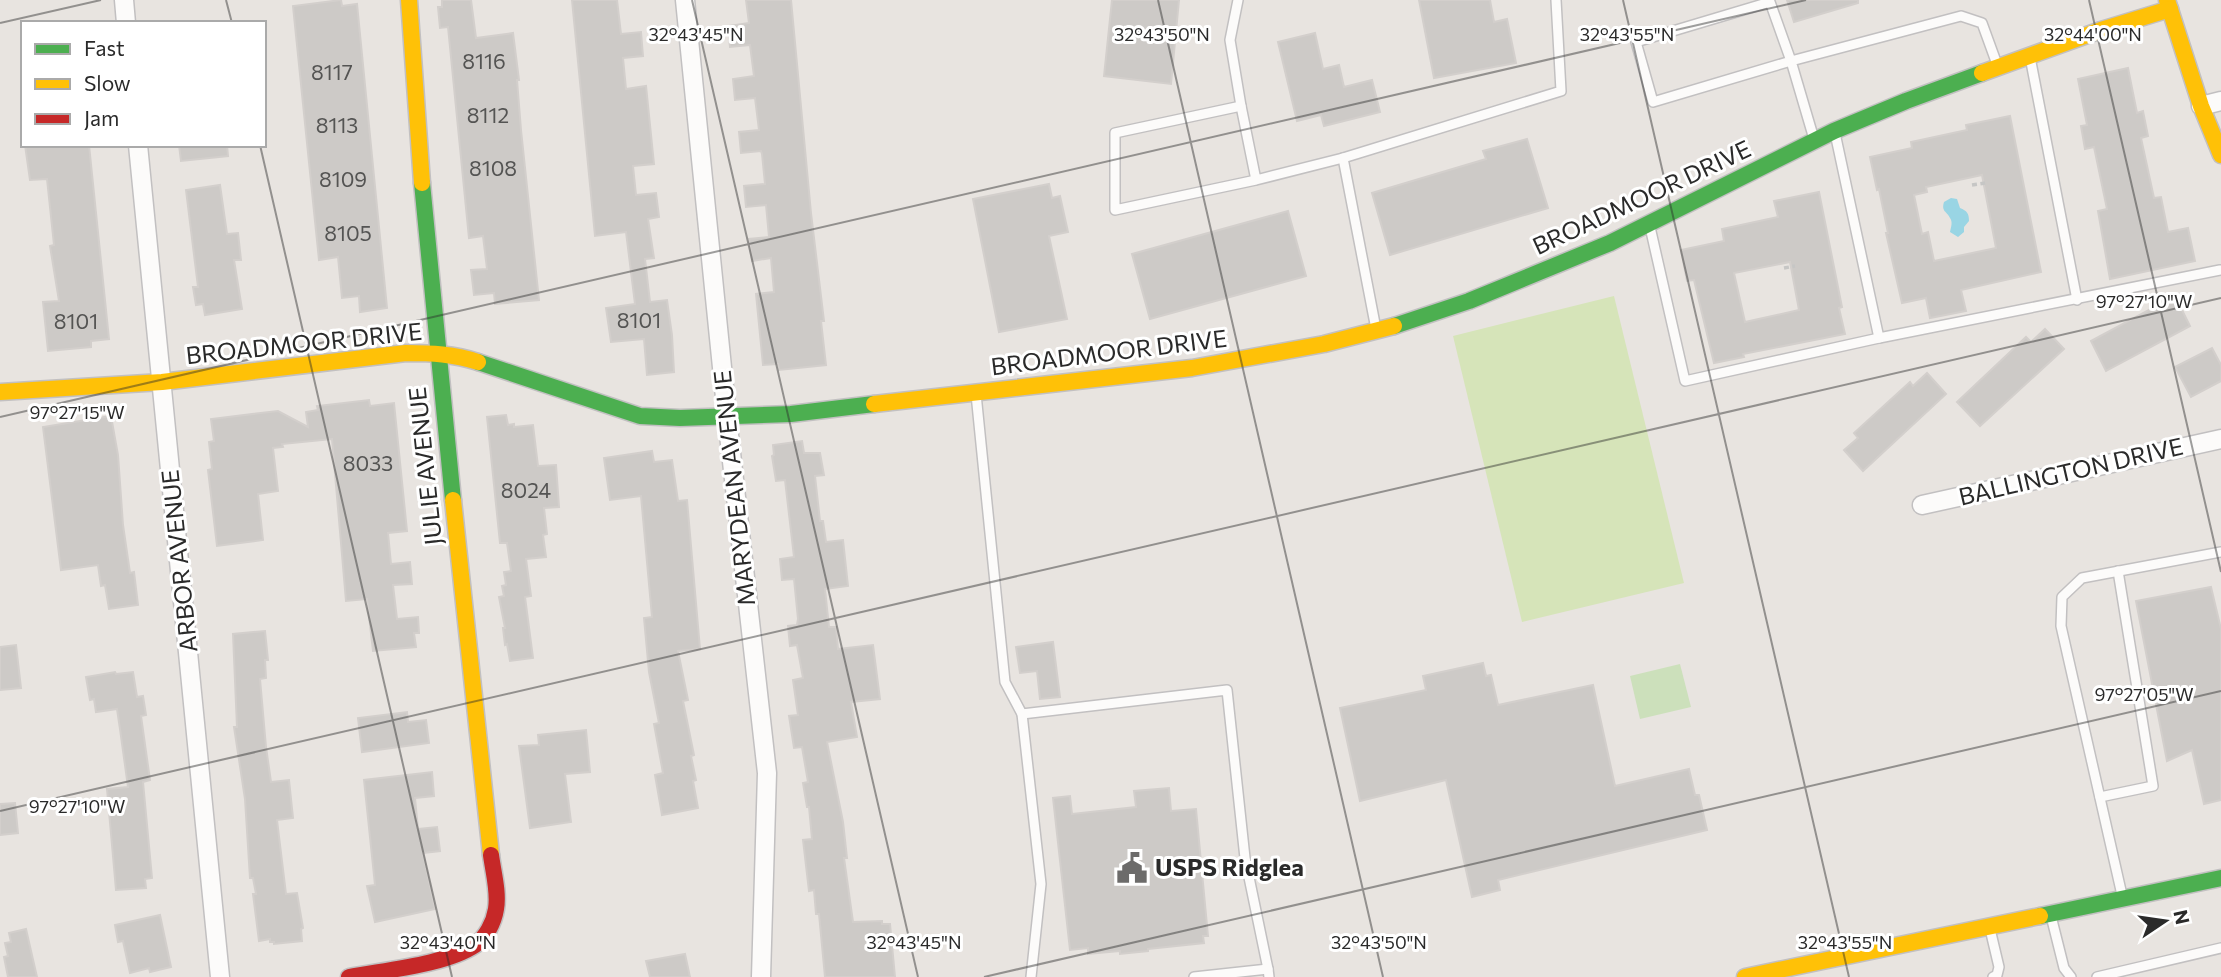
<svg xmlns="http://www.w3.org/2000/svg" width="2221" height="977" viewBox="0 0 2221 977" font-family="Commissioner,sans-serif">
<rect width="100%" height="100%" fill="#e8e4e0"/>
<path fill="#cce0bb" d="M1680 664 1691 707 1640 719 1630 676Z"/>
<path fill="#d6e4b9" d="M1614 296 1684 583 1522 622 1453 336Z"/>
<path fill="#99d5e4" d="M1951 198 1957 199 1960 208C1967 211 1969 213 1969 221L1964 227V232L1958 237 1950 232C1951 227 1953 222 1950 218 1947 211 1941 212 1944 202Z"/>
<g fill="#cdcac7" stroke="#d3cfcc" stroke-width="2" fill-rule="evenodd">
<path d="M341 0 342 6 357 4 387 308 360 312 359 296 342 298 338 257 319 260 293 6Z"/>
<path d="M442 0H471L476 38 513 33 519 80H517L521 130 539 300 495 304 494 293 474 295 471 270 487 269 483 236 469 238 448 27 440 28 438 7H442Z"/>
<path d="M572 0H617L621 34 641 32 643 56 623 58 626 89 646 86 654 164 633 166 636 195 656 193 659 217 648 219 654 258 645 259 650 302 667 300 672 335 674 372 647 375 644 339 611 342 606 308 635 304 626 232 595 236Z"/>
<path d="M746 0H791L811 213 824 321H821L826 365 779 370 778 364 763 365 756 294 774 292 771 258 752 261 749 239 769 237 766 205 746 207 744 186 765 184 762 154 761 151 741 153 739 132 759 130 755 98 735 100 733 79 754 76 750 45 730 47 728 26 749 23Z"/>
<path d="M1112 0H1179L1171 84 1104 76Z"/>
<path d="M1419 0H1490L1494 22 1507 19 1516 63 1434 78Z"/>
<path d="M1787 0H1858V3L1794 22Z"/>
<path d="M1315 33 1323 69 1339 65 1344 87 1372 80 1380 112 1324 126 1321 115 1297 121 1278 42Z"/>
<path d="M2128 68 2137 113 2143 111 2148 136 2141 138 2154 198 2161 197 2168 232 2188 228 2195 261 2110 279 2098 211 2107 209 2094 147 2085 149 2081 126 2087 125 2078 79Z"/>
<path d="M2010 116 2041 272 1961 290 1966 311 1930 318 1926 298 1902 303 1886 233H1888L1879 189 1877 190 1870 157 1912 148 1911 142 1967 130 1966 125ZM1982 175 1996 248 1934 261 1928 232 1922 234 1914 195 1927 192 1926 187Z"/>
<path d="M1527 139 1548 208 1390 255 1372 193 1486 159 1483 151Z"/>
<path d="M25 145H89L109 339 91 341V347L48 351 43 302 59 301 50 246 54 245 47 179 30 180Z"/>
<path d="M179 145H227L228 156 181 161Z"/>
<path d="M1049 184 1052 198 1060 196 1068 232 1049 236 1067 319 999 332 973 199Z"/>
<path d="M220 185 227 234 238 233 241 260H234L242 309 205 315 203 304 196 305 193 287H198L186 190Z"/>
<path d="M1819 192 1842 307 1839 308 1845 334 1743 354 1744 357 1714 363 1694 280 1687 281 1681 250 1724 241 1722 229 1778 217 1774 201ZM1790 262 1799 310 1745 322 1734 273Z"/>
<path d="M1288 211 1306 276 1150 319 1132 254Z"/>
<path d="M2177 300 2190 326 2106 371 2091 341 2158 305 2160 309Z"/>
<path d="M2045 329 2064 349 1980 426 1957 402 2026 337 2031 342Z"/>
<path d="M2212 348 2221 365V381L2191 397 2175 367Z"/>
<path d="M1927 373 1946 394 1863 471 1844 450 1858 438 1854 433 1910 382 1913 386Z"/>
<path d="M369 400 370 406 394 403 407 531 388 533 391 564 410 562 412 584 393 585 397 619 418 617 419 633H414L416 647 373 651 367 599 346 601 332 439 282 444 283 447 273 448 278 491 258 494 263 540 217 546 208 470 212 469 209 442 214 441 211 419 278 411 308 427 306 412 318 410 317 406Z"/>
<path d="M506 415 508 425 514 424V427L533 425 538 466 556 465 559 507 544 508 547 534 543 535 546 557 526 559 531 596 525 597 533 658 510 661 507 644 505 645 503 628H505L499 597 504 596 502 586 506 585 504 572 511 571 507 543H500L487 417Z"/>
<path d="M111 416 118 455 123 525 130 573 134 572 138 605 109 609 105 585 101 586 98 565 61 570 43 427Z"/>
<path d="M802 441 804 453H820L824 475 815 476 820 521H823L826 542 843 540 848 586 825 589 829 627H836L838 649 873 645 880 699 851 702 857 737 827 742 843 822 847 858H844L853 922 882 921V924H890L895 977H825L819 914H816L814 890 809 891 803 840 812 839 809 807H807L803 783 808 782 802 747 794 748 789 716 798 715 793 680 803 678 797 645 790 646 788 626 797 625 798 619 794 579 782 580 780 559 794 557 785 480 776 481 772 456 774 455 773 445Z"/>
<path d="M652 451 654 462 672 460 678 501 687 500 700 649 678 651 688 700 683 701 694 755 691 756 696 780 693 781 698 808 662 815 655 775 663 773 654 724 659 723 649 672 644 618 652 617 641 496 610 500 604 458Z"/>
<path d="M2211 587 2221 629V800L2204 804 2192 750 2167 761 2136 601Z"/>
<path d="M265 631 268 660H265L266 678 260 679 266 747 271 782 289 780 293 818 277 820 286 894 297 893 303 928 301 929 302 941 274 944V942H270V939L259 941 253 894H256L253 878H250L245 799 234 727H237L233 634Z"/>
<path d="M1053 642 1060 697 1040 699 1037 671 1020 673 1016 647Z"/>
<path d="M16 645 21 688 0 690V647Z"/>
<path d="M1483 663 1486 676 1491 675 1498 705 1593 685 1615 786 1689 769 1695 795H1699L1707 830 1498 880 1500 890 1472 897 1446 780 1360 801 1340 708 1426 690 1423 676Z"/>
<path d="M115 672 116 674 133 672 137 697 143 696 146 715 141 716 150 780 143 782 152 878 145 879 146 888 116 890 107 789 128 787 120 729 117 709 96 712 94 699 90 700 86 677Z"/>
<path d="M407 712 408 722 426 720 429 743 362 752 358 718Z"/>
<path d="M586 730 590 772 565 774 571 822 530 828 519 746 539 745 538 735Z"/>
<path d="M432 772 434 796 415 798 418 829 437 827 440 851 423 853 435 909 375 922 367 886 375 885 364 780Z"/>
<path d="M1169 788 1171 811 1196 809 1208 936H1203L1204 943 1148 949V951L1120 954V951L1088 954V948L1070 950 1053 798 1070 796 1072 814 1136 807 1134 791Z"/>
<path d="M15 803 18 833 0 835V804Z"/>
<path d="M160 915 171 967 150 972 149 968 130 973 123 941 118 942 115 925Z"/>
<path d="M26 929 37 977H8L4 957 8 956 5 943 11 942 9 933Z"/>
<path d="M685 954 690 977H650L646 961Z"/>
</g>
<g fill="none" stroke-linecap="round" stroke-linejoin="round">
<defs>
<g id="lane">
<path d="M1238 0 1230 40 1241 106"/>
<path d="M1770 2 1791 61 1653 102 1636 42Z"/>
<path d="M2030 57 2077 300"/>
<path d="M1835 133 1879 338 2220 270"/>
<path d="M1814 139 1791 61 1961 16 1982 23 1998 67"/>
<path d="M1256 180 1241 106 1115 133V210L1256 180 1343 158"/>
<path d="M1650 227 1685 381 1879 338"/>
<path d="M1376 329 1343 158 1561 91 1556 0"/>
<path d="M976 394 1005 682 1022 714 1041 884 1031 977"/>
<path d="M1022 714 1227 690 1245 858 1268 969"/>
<path d="M2100 797 2153 786 2118 571"/>
<path d="M2122 895 2061 626 2062 597 2082 578 2221 552"/>
<path d="M2051 916 2064 968 2071 977"/>
<path d="M1990 929 1999 967 1997 975 1993 977"/>
<path d="M1194 977 1268 969 1269 977"/>
<path d="M2097 977 2221 948"/>
</g>
<g id="street">
<path d="M124 0 126 23"/>
<path d="M685 0 727 417 767 773 761 977"/>
<path d="M2201 106 2221 101"/>
<path d="M138 145 220 977"/>
<path d="M1922 505 2221 439"/>
</g>
<g id="fast">
<path d="M422 183 453 500"/>
<path d="M1394 326 1469 301 1610 243 1834 131 1906 101 1982 73"/>
<path d="M478 362 640 416 680 418 791 414 874 404"/>
<path d="M2040 916 2221 878"/>
</g>
<g id="slow">
<path d="M409 0 422 183"/>
<path d="M2167 0 2201 106 2221 155"/>
<path d="M1982 73 2101 30 2170 9"/>
<path d="M0 392 162 382 406 353C431 353 454 354 478 362"/>
<path d="M874 404 1192 368 1324 344 1394 326"/>
<path d="M453 500 491 855"/>
<path d="M1745 977 2040 916"/>
</g>
<path id="jam" d="M349 977C385 970 445 965 475 945 486 938 494 922 496 909 499 892 493 871 491 855"/>
</defs>
<use href="#lane" stroke="#c2c0c1" stroke-width="12"/>
<use href="#street" stroke="#c2c0c1" stroke-width="21"/>
<use href="#fast" stroke="#c2c0c1" stroke-width="19"/>
<use href="#slow" stroke="#c2c0c1" stroke-width="19"/>
<use href="#jam" stroke="#c2c0c1" stroke-width="19"/>
<g stroke="#c6c6c5" stroke-width="3.5" stroke-dasharray="5 3.5" stroke-linecap="butt">
<path d="M1972 185 1985 183"/>
<path d="M1784 268 1795 266"/>
</g>
<use href="#lane" stroke="#fcfbfa" stroke-width="9"/>
<use href="#street" stroke="#fcfbfa" stroke-width="18"/>
<use href="#fast" stroke="#4caf50" stroke-width="16"/>
<use href="#slow" stroke="#ffc107" stroke-width="16"/>
<use href="#jam" stroke="#c62828" stroke-width="16"/>
</g>
<path fill="none" stroke="#2a2a2a" stroke-width="2" stroke-opacity="0.45" d="M226 0 232 23M692 0 918 977M1158 0 1383 977M1623 0 1849 977M2089 0 2221 572M0 23 101 0M260 145 452 977M0 417 1806 0M0 811 2221 298M984 977 2221 691"/>
<defs>
<symbol id="civic-bare" viewBox="-9 -9 18 18"><path d="M-.6-6.5H3V-4.5H.6V-3L4-1V1h2V6H-6V1h2V-1L-.6-3ZM-1.2 2.5V6h2.4V2.5Z" fill="#6c6b6a" stroke="#fff" stroke-width="2.5" paint-order="stroke"/></symbol>
</defs>
<g fill-rule="evenodd">
<use href="#civic-bare" x="1110" y="846" width="44" height="44"/>
</g>
<g text-anchor="middle" stroke-width="6" stroke-linejoin="round" paint-order="stroke">
<g font-size="21" fill="#545453">
<text x="484" y="69">8116</text>
<text x="332" y="80">8117</text>
<text x="488" y="123">8112</text>
<text x="337" y="133">8113</text>
<text x="493" y="176">8108</text>
<text x="343" y="187">8109</text>
<text x="348" y="241">8105</text>
<text x="639" y="328">8101</text>
<text x="76" y="329">8101</text>
<text x="368" y="471">8033</text>
<text x="526" y="498">8024</text>
</g>
<g font-size="24" fill="#2a2a2a" stroke="#fff">
<text transform="translate(1642 198) rotate(-25)" y="8">BROADMOOR DRIVE</text>
<text transform="translate(304 344) rotate(-6)" y="8">BROADMOOR DRIVE</text>
<text transform="translate(1109 353) rotate(-7)" y="8">BROADMOOR DRIVE</text>
<text transform="translate(426 466) rotate(-96)" y="8">JULIE AVENUE</text>
<text transform="translate(2071 472) rotate(-13)" y="8">BALLINGTON DRIVE</text>
<text transform="translate(735 488) rotate(-96)" y="8">MARYDEAN AVENUE</text>
<text transform="translate(180 561) rotate(-96)" y="8">ARBOR AVENUE</text>
</g>
<g font-size="24" font-weight="bold" fill="#2a2a2a" stroke="#fff" text-anchor="start">
<text x="1155" y="876">USPS Ridglea</text>
</g>
</g>
<g font-size="18" text-anchor="middle" fill="#2a2a2a" stroke="#fff" stroke-width="6" stroke-linejoin="round" paint-order="stroke">
<text x="696" y="41">32°43'45"N</text>
<text x="1162" y="41">32°43'50"N</text>
<text x="1627" y="41">32°43'55"N</text>
<text x="2093" y="41">32°44'00"N</text>
<text x="2144" y="308">97°27'10"W</text>
<text x="77" y="419">97°27'15"W</text>
<text x="2144" y="701">97°27'05"W</text>
<text x="77" y="813">97°27'10"W</text>
<text x="448" y="949">32°43'40"N</text>
<text x="914" y="949">32°43'45"N</text>
<text x="1379" y="949">32°43'50"N</text>
<text x="1845" y="949">32°43'55"N</text>
</g>
<rect x="21" y="21" width="245" height="126" fill="#ffffff" stroke="#aaaaaa" stroke-width="2"/>
<rect x="35" y="44" width="35" height="10" fill="#4caf50" stroke="#aaaaaa" stroke-width="2"/>
<text x="84" y="56" font-size="21" fill="#2a2a2a">Fast</text>
<rect x="35" y="79" width="35" height="10" fill="#ffc107" stroke="#aaaaaa" stroke-width="2"/>
<text x="84" y="91" font-size="21" fill="#2a2a2a">Slow</text>
<rect x="35" y="114" width="35" height="10" fill="#c62828" stroke="#aaaaaa" stroke-width="2"/>
<text x="84" y="126" font-size="21" fill="#2a2a2a">Jam</text>
<g transform="translate(2165 921) rotate(77)" stroke="#ffffff" stroke-width="5" paint-order="stroke">
<path d="M0-5L12 26L0 18L-12 26Z" fill="#2a2a2a"/>
<text y="-10" font-size="19" font-weight="bold" text-anchor="middle" fill="#2a2a2a">N</text>
</g>
</svg>
